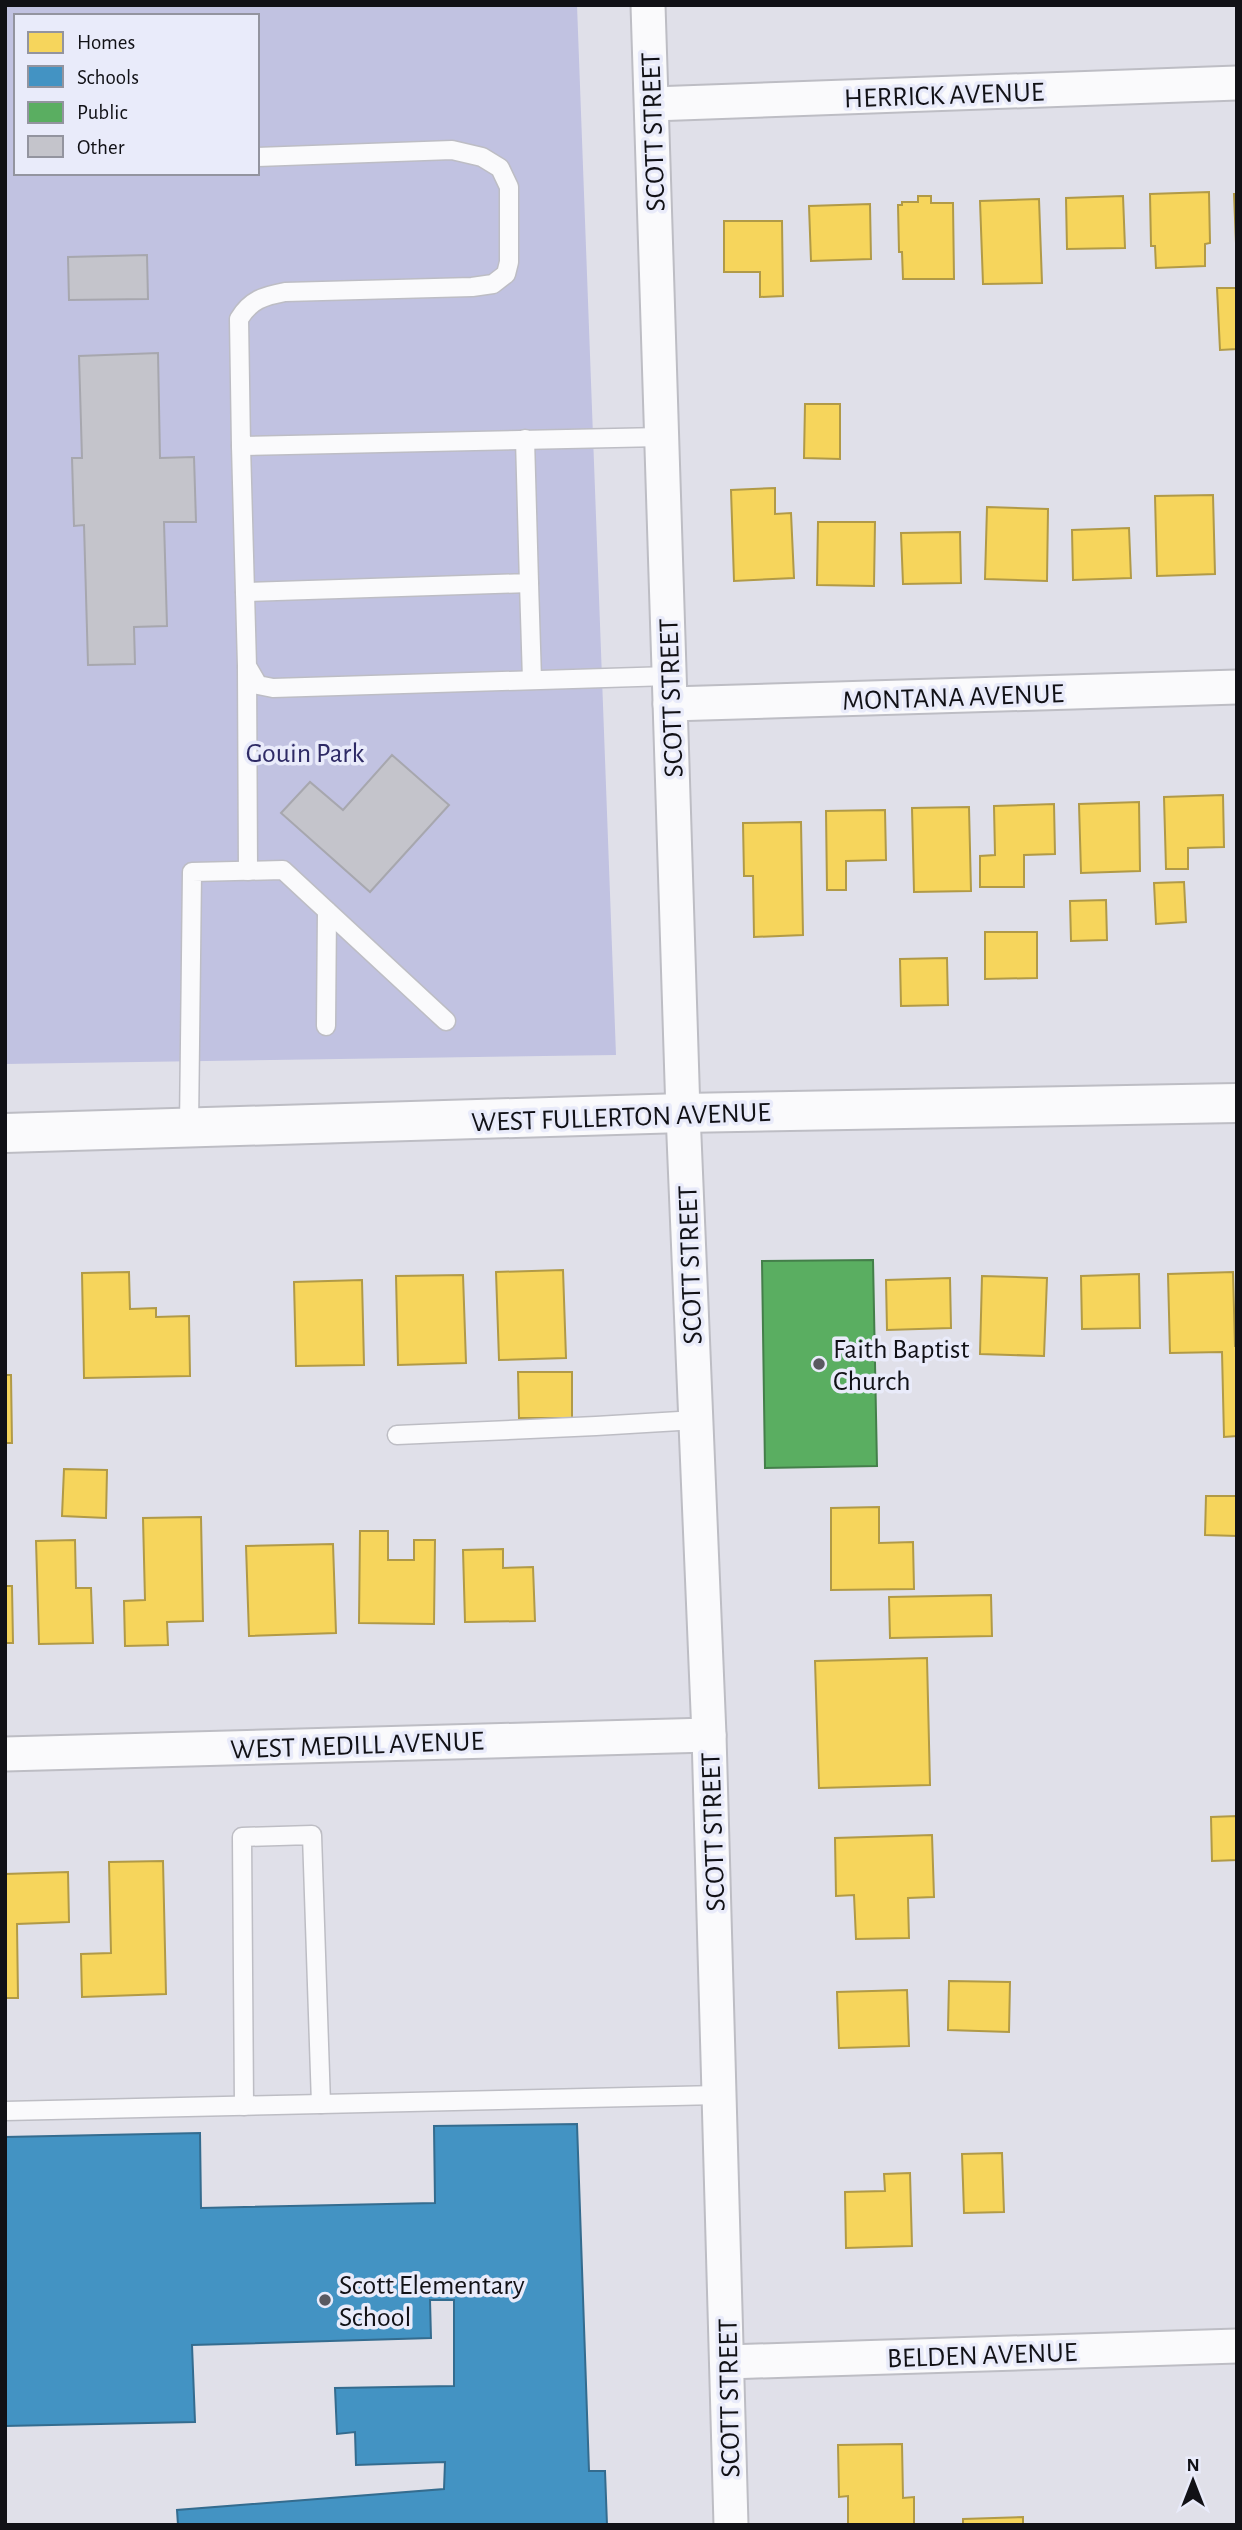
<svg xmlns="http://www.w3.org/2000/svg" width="1242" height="2530" viewBox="0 0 1242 2530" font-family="'Alegreya Sans',sans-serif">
<rect width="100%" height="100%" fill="#e0e0e9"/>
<path fill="#c1c2e1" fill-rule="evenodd" d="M5 5H577L616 1055 5 1064ZM16 16H257V173H16Z"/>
<g fill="#f6d55c" stroke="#b19a47" stroke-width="2">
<path d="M1209 192 1210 243 1205 244V266L1156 268 1155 246H1151L1150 194Z"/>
<path d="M1234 194H1237V243H1236Z"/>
<path d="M918 196H931V203H953L954 279H903L902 252H899L898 205H902V202H918Z"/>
<path d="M1123 196 1125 248 1067 249 1066 198Z"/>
<path d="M1039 199 1042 283 983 284 980 201Z"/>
<path d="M870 204 871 259 811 261 809 206Z"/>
<path d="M724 221H782L783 296 760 297V272H724Z"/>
<path d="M1217 288H1237V349L1220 350Z"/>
<path d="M805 404H840V459L804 458Z"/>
<path d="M775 488V514L791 513 794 578 734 581 731 490Z"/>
<path d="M1213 495 1215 574 1157 576 1155 496Z"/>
<path d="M987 507 1048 509 1047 581 985 579Z"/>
<path d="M818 522H875L874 586 817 585Z"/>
<path d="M1129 528 1131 578 1073 580 1072 530Z"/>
<path d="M960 532 961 583 903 584 901 533Z"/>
<path d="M1223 795 1224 847 1188 848V869H1166L1164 797Z"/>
<path d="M1139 802 1140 871 1081 873 1079 804Z"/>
<path d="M1054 804 1055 854 1024 855V887H980V856L995 855 994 806Z"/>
<path d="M969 807 971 891 914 892 912 808Z"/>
<path d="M885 810 886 860 846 861V890H827L826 811Z"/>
<path d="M801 822 803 935 754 937 753 876H744L743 823Z"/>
<path d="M1184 882 1186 922 1156 924 1154 883Z"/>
<path d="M1106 900 1107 940 1071 941 1070 901Z"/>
<path d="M985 932H1037V978L985 979Z"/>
<path d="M947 958 948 1005 901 1006 900 959Z"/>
<path d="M563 1270 566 1358 499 1360 496 1272Z"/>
<path d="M129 1272 130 1309 156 1308V1317L189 1316 190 1376 84 1378 82 1273Z"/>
<path d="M1233 1272 1235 1346H1237V1436L1224 1437 1222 1352 1170 1353 1168 1274Z"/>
<path d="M1139 1274 1140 1328 1082 1329 1081 1276Z"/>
<path d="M463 1275 466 1363 398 1365 396 1276Z"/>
<path d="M982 1276 1047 1278 1044 1356 980 1354Z"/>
<path d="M950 1278 951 1328 887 1330 886 1280Z"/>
<path d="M362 1280 364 1365 296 1366 294 1282Z"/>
<path d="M518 1372H572V1418H519Z"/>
<path d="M5 1375H11L12 1443H5Z"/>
<path d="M64 1469 107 1470 106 1518 62 1516Z"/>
<path d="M1206 1496H1237V1536L1205 1535Z"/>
<path d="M879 1507V1543L913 1542 914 1589 831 1590V1508Z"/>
<path d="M201 1517 203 1621 167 1622 168 1645 125 1646 124 1601 145 1600 143 1518Z"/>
<path d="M360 1531H388V1560H414V1540H435L434 1624 359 1623Z"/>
<path d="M75 1540 76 1588H91L93 1643 39 1644 36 1541Z"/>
<path d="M333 1544 336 1633 249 1636 246 1546Z"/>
<path d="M503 1549V1568L533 1567 535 1621 465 1622 463 1550Z"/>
<path d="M5 1586H12L13 1643H5Z"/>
<path d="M991 1595 992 1636 890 1638 889 1597Z"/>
<path d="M927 1658 930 1785 819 1788 815 1661Z"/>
<path d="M1237 1816V1860L1212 1861 1211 1817Z"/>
<path d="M932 1835 934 1897 908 1898 909 1938 856 1939 854 1895 836 1896 835 1838Z"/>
<path d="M163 1861 166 1994 82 1997 81 1954 111 1953 109 1862Z"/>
<path d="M68 1872 69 1922 17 1924 18 1998H5V1874Z"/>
<path d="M949 1981 1010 1982 1009 2032 948 2030Z"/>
<path d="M907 1990 909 2046 839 2048 837 1992Z"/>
<path d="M1002 2153 1004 2212 964 2213 962 2154Z"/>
<path d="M910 2173 912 2246 846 2248 845 2192 885 2191 884 2174Z"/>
<path d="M902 2444 903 2498 914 2497V2525H848V2496L839 2497 838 2445Z"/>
<path d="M1023 2517V2525H963V2519Z"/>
</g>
<path fill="#4393c3" stroke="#346c8f" stroke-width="2" d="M577 2124 589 2471H605L607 2525H178L177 2510 444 2489 445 2462 356 2465 355 2432 337 2434 335 2388 454 2386V2300H430L431 2338 192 2345 195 2422 5 2426V2137L200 2133 201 2208 435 2203 434 2126Z"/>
<path fill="#5aae61" stroke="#447f4a" stroke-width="2" d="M873 1260 877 1466 765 1468 762 1261Z"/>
<g fill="#c4c4cb" stroke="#a7a7ae" stroke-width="2">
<path d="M147 255 148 299 69 300 68 257Z"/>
<path d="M158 353 160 458 194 457 196 522H164L167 626 134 627 135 664 88 665 84 525 74 526 72 458H82L79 356Z"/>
<path d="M392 755 449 805 370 892 281 813 310 782 343 810Z"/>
</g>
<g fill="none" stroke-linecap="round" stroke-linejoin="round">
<defs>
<g id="service">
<path d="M257 157 452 150 482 157 500 168 509 187V262L506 274 493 284 472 287 285 292C264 296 250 300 239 319L241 446 662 437"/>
<path d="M241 446 247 666 258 685 273 688 670 676"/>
<path d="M529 583 532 680"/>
<path d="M245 592 529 583 525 439"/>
<path d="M247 668 248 871"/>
<path d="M326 1026 327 911"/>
<path d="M189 1128 192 872 283 870 446 1021"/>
<path d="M397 1435 596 1426 696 1420"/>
<path d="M244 2106 242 1837 312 1835 321 2104"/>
<path d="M5 2111 719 2095"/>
</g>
<g id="minor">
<path d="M648 5 683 1113 709 1735 731 2525"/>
<path d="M652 104 1237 83"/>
<path d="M670 704 1237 687"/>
<path d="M5 1754 709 1735"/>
<path d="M727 2362 1237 2346"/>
</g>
<path id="tertiary" d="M5 1133 683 1113 1237 1103"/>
</defs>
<use href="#service" stroke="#bdbdc4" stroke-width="21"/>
<use href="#minor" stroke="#bdbdc4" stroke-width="37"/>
<use href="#tertiary" stroke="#bdbdc4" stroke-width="42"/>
<use href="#service" stroke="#fafafc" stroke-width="18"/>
<use href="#minor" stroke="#fafafc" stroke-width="33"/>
<use href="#tertiary" stroke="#fafafc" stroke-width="38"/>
</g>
<g fill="#595960" stroke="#e9ebfa" stroke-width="2.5">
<circle cx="819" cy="1364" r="7"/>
<circle cx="325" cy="2300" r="7"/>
</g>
<g text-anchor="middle" stroke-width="7" stroke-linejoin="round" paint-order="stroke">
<g font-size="28" fill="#111116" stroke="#e9ebfa">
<text transform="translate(944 94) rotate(-2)" y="10">HERRICK AVENUE</text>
<text transform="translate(652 132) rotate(-92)" y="10">SCOTT STREET</text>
<text transform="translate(953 696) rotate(-2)" y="10">MONTANA AVENUE</text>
<text transform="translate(670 698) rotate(-92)" y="10">SCOTT STREET</text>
<text transform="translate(621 1116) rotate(-2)" y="10">WEST FULLERTON AVENUE</text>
<text transform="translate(689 1265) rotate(-92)" y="10">SCOTT STREET</text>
<text transform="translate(357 1744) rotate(-2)" y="10">WEST MEDILL AVENUE</text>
<text transform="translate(712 1832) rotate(-92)" y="10">SCOTT STREET</text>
<text transform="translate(982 2354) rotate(-2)" y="10">BELDEN AVENUE</text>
<text transform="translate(728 2398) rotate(-91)" y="10">SCOTT STREET</text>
</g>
<g font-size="28" fill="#2e2a65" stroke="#e9ebfa">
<text x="305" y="762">Gouin Park</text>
</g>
<g font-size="28" fill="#111116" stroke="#e9ebfa" text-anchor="start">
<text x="833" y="1358">Faith Baptist<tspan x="833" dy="32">Church</tspan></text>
<text x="339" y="2294">Scott Elementary<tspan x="339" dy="32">School</tspan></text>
</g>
</g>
<rect width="1242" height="2530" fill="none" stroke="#111116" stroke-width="14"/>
<rect x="14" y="14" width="245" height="161" fill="#e9ebfa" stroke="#93949f" stroke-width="2"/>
<rect x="28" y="32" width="35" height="21" fill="#f6d55c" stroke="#93949f" stroke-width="2"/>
<text x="77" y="49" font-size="21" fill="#111116">Homes</text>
<rect x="28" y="66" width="35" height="21" fill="#4393c3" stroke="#93949f" stroke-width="2"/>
<text x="77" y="84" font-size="21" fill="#111116">Schools</text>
<rect x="28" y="102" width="35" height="21" fill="#5aae61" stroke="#93949f" stroke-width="2"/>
<text x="77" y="119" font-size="21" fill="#111116">Public</text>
<rect x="28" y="136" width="35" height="21" fill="#c4c4cb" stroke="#93949f" stroke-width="2"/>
<text x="77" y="154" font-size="21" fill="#111116">Other</text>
<g transform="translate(1193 2481)" stroke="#e9ebfa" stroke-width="5" paint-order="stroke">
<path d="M0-5L12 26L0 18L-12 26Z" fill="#111116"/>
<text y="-10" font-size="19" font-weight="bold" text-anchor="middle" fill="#111116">N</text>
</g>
</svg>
